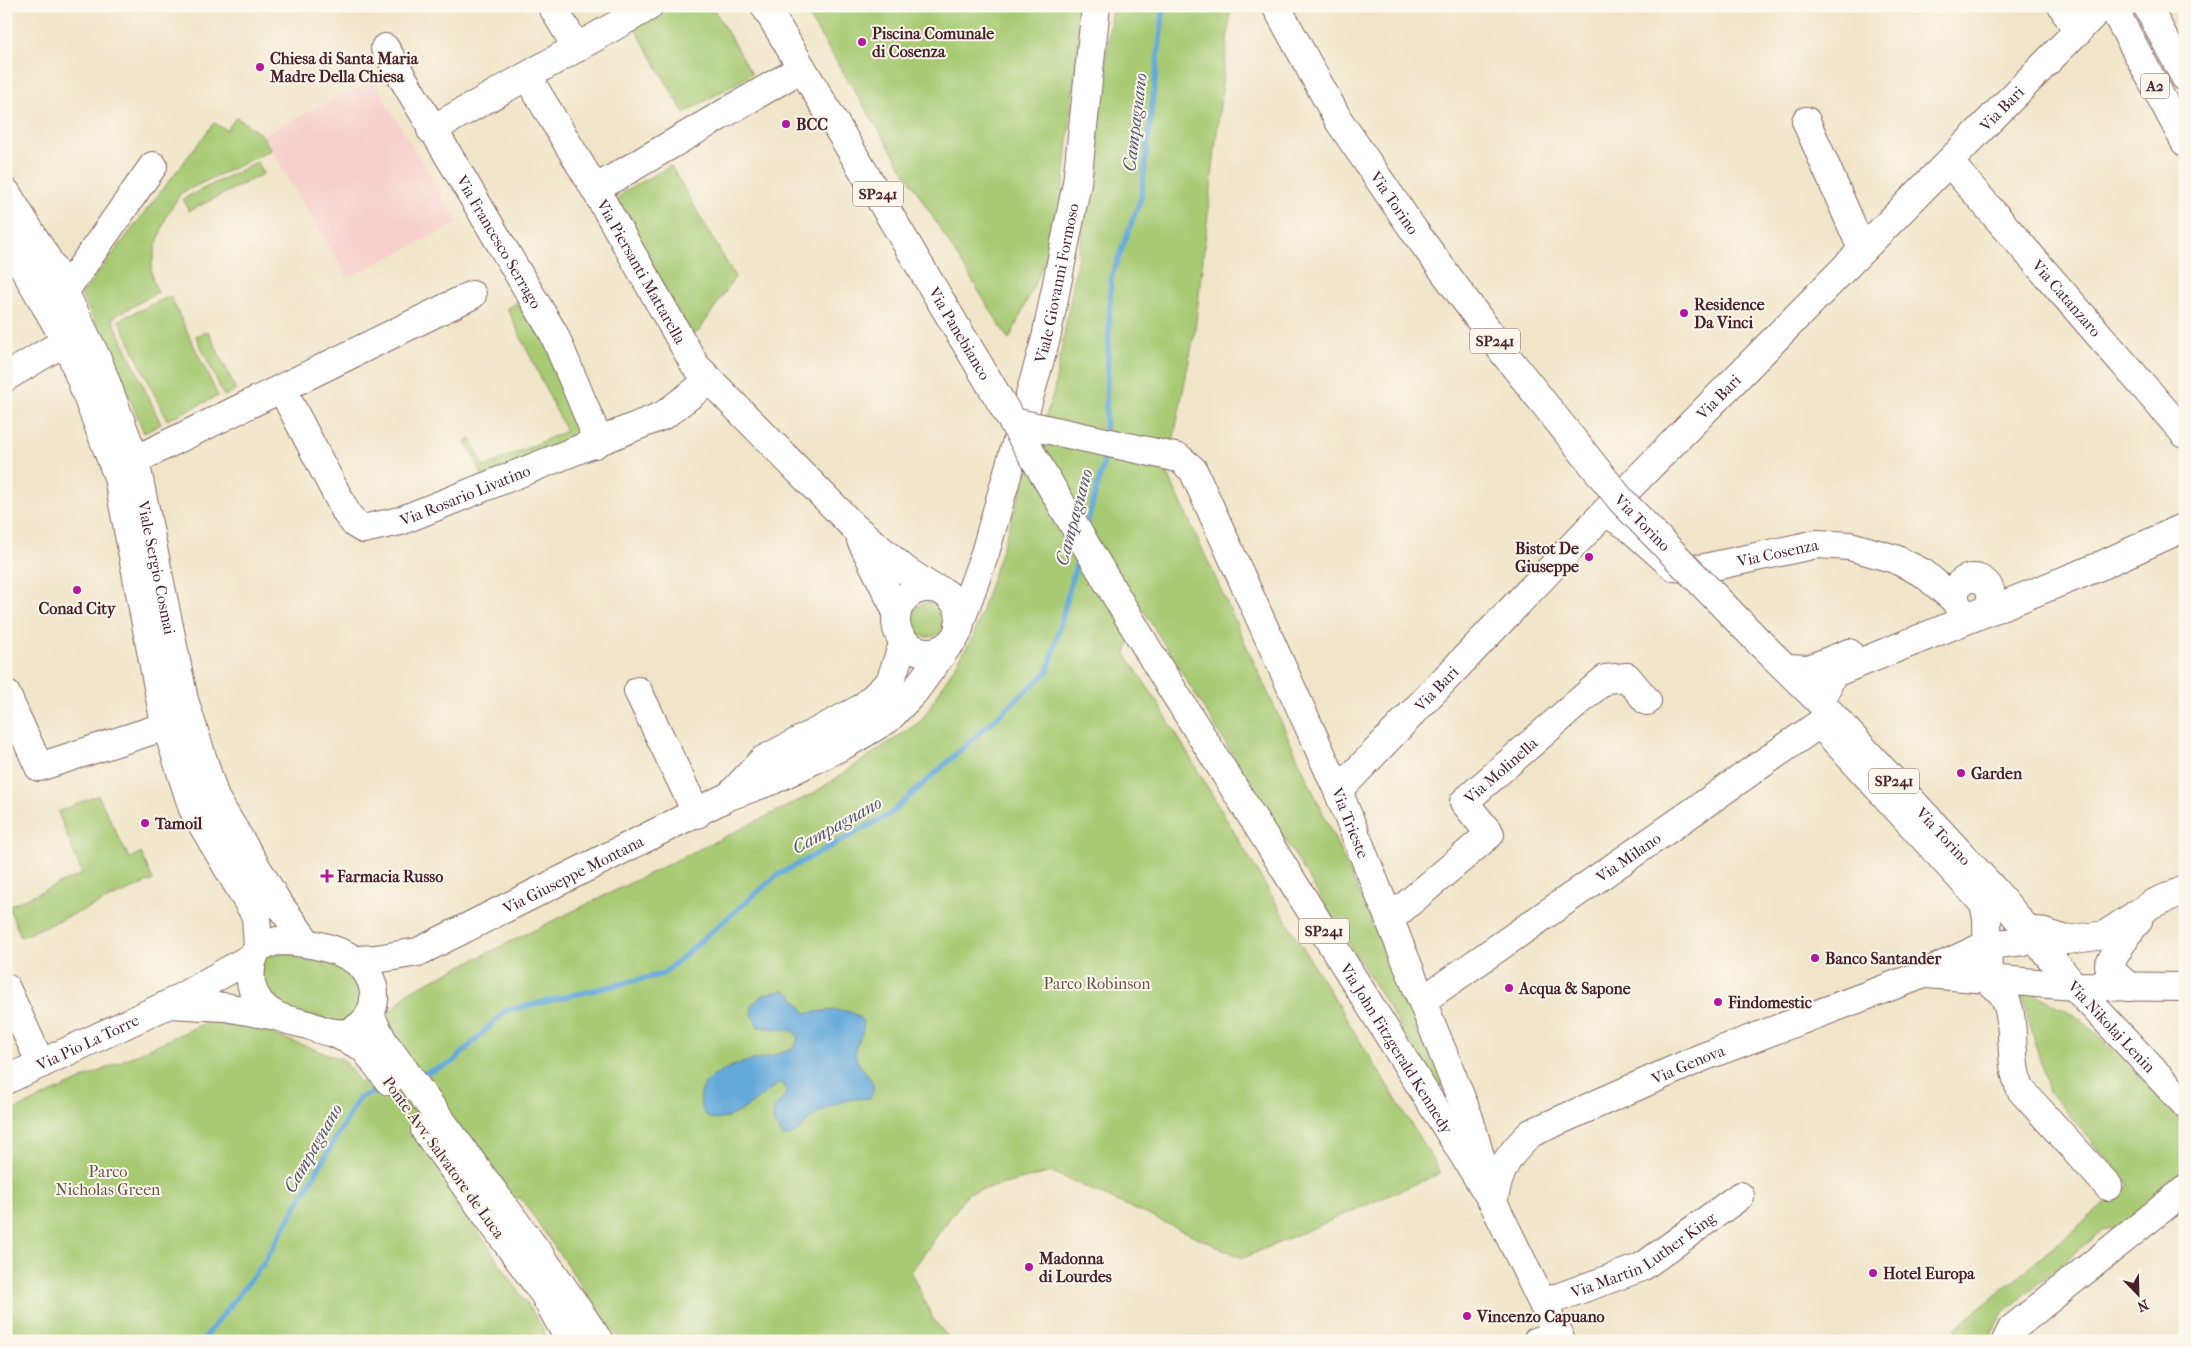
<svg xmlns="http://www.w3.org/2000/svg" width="2191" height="1347" viewBox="0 0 2191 1347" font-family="'IM FELL French Canon',serif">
<rect width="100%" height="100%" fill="#fbf7ec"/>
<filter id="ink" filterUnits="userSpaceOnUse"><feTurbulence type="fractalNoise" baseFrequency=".02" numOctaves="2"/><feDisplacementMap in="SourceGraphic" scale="10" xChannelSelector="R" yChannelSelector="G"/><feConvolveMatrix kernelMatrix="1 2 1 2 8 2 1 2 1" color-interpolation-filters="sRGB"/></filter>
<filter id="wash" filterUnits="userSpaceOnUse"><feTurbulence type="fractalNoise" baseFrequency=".0096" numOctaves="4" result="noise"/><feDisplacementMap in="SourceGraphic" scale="20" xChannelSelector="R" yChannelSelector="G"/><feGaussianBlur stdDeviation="1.12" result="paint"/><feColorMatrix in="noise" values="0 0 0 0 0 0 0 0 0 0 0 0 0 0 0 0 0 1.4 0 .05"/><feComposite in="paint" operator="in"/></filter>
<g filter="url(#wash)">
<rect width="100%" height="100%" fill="#f0e5c8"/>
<path fill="#f7d0cd" d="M373 80 458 223 348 278 262 135Z"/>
<g fill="#a7ca73" stroke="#78744f">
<path d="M660 6H712L752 74 684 113 633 25Z"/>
<path d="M802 6H1082L1062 199 1052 245 1009 340Z"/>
<path d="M1112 6H1231L1195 330 1167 472 1444 1078 1442 1087 1437 1086 1137 600 1126 655 1156 700 1292 930 1441 1173 1243 1258 1052 1172 968 1193 911 1272 933 1319 951 1341H620L520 1197 476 1228 541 1325 548 1341H6V1114L209 1021 231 1019 344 1060 361 1084 399 1041 392 1028 389 1013 410 991 814 793 921 721 973 637 1054 391 1095 161Z"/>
<path d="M236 117 262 135 271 150 181 193 167 215 156 246 151 268 153 281 158 292 112 318 161 424 144 433 116 364 81 295 214 123 227 130Z"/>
<path d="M257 162 263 174 189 211 183 199Z"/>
<path d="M671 166 735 277 699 331 692 335 617 204 619 197 625 191Z"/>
<path d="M170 296 218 396 167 420 119 320Z"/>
<path d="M520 301 567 380 580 427 577 443 484 479 466 441 471 439 484 467 566 431 507 308Z"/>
<path d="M208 331 236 390 224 396 196 336Z"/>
<circle cx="928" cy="620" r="17"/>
<path d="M98 795 129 858 141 853 153 880 21 937 8 906 82 874 58 812Z"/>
<path d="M261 950 355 964 371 995 350 1027 263 1001Z"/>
<path d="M2030 991 2082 1020 2176 1111 2185 1132V1180L2128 1224 2102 1230 2002 1314 1987 1341H1961L1955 1329 2129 1184 2049 1092 2021 993Z"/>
</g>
<path fill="#64a9da" stroke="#576482" d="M784 990 792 995 806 1013C822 1012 841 1006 856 1015 875 1027 851 1042 856 1057 860 1071 882 1081 870 1098 851 1098 831 1103 815 1115 804 1124 798 1135 784 1137L773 1122 774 1109 786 1094 785 1085 779 1083C764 1093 710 1144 701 1105 700 1098 701 1088 706 1083 730 1058 765 1062 794 1048L798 1038 794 1031 758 1027 752 1014 751 1005 765 994Z"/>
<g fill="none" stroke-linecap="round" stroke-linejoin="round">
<g stroke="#64a9da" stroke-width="5.5">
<path d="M1105 435 1111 277 1141 198 1164 6"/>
<path d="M1086 527 1104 462V449"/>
<path d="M417 1076 452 1063 505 1011 663 974 776 876 890 814 1048 671 1079 553"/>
<path d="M202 1341 263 1264 359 1098 385 1088"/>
</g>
</g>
</g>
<g filter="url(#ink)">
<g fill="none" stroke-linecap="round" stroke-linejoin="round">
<defs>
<g id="minor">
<path d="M552 6 577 48"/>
<path d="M2062 6 2078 32"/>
<path id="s1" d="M648 7 527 76 595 189 695 365 854 527 905 570 932 588"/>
<path id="s2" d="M385 48 554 334 592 425 595 444"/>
<path d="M1806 121 1862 249"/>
<path d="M431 130 527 76"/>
<path id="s3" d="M1949 162 2185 434"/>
<path d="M595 189 802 68"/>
<path id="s4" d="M6 192 52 267 98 361 135 460 184 700 215 798 278 903 306 941"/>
<path d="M6 237 66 341 118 477 164 719 193 809 256 916 258 947"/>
<path d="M64 292 153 166"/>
<path d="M6 377 66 341"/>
<path id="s5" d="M282 389 347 514 355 524 363 529 400 521 664 415 710 380"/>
<path id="s6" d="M1179 458 1193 470 1338 791 1469 1118 1490 1191"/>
<path d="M135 460 472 295"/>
<path id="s7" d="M1605 512 1628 526 1674 567 1700 569 1817 544 1850 546 1895 559 1923 573 1955 600"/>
<path d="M861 540 897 612"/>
<circle cx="1973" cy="596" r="18"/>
<circle cx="928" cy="620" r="32"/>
<path id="s8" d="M959 625 985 553 1046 338 1077 183 1096 6"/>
<path d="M1786 668 1809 669 1849 653"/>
<path d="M638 691 697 814"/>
<path d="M6 694 39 767 166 726"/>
<path d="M1821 703 1832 674 2093 569 2185 527"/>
<path d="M1820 724 1984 904 1987 918 1988 979C1992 984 1998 988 2002 993 2019 1019 2006 1060 2021 1090L2108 1186"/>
<path id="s9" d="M1338 791 1605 512 2102 6"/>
<path d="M733 792 763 760 862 708 890 682 904 641"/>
<path id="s10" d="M1390 919 1490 834 1464 802 1605 679 1627 677 1647 701"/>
<path d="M2038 931 2067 940 2105 935 2152 904 2185 890"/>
<path d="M277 941C304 941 348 948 365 970 380 990 377 1019 352 1031 338 1037 321 1030 308 1025 297 1022 284 1020 275 1015 248 1000 245 972 258 947Z"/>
<path id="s11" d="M357 960 376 959 418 952 729 796 773 780 846 744 888 719 914 692 949 644"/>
<path d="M1927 974 2074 986 2185 987"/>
<path d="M2129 987 2110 970 2109 965 2127 934 2138 921"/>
<path d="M6 988 41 1064"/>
<path id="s12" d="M1423 1000 1832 715"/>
<path d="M169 1004 225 1007 276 1016"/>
<path d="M371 1017 383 1041 558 1280 599 1341"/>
<path d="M334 1033 363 1047 389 1081"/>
<path id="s13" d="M6 1080 169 1004 252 957"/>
<path d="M425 1130 544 1294 570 1341"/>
<path id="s14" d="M1493 1202C1500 1167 1506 1158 1531 1133L1703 1057 1924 974 1987 945 2054 938"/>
<path id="s15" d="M1543 1303 1642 1267 1740 1196"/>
<path d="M1537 1341 1559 1334"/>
<path d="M2006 1341 2012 1329 2185 1190"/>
</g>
<g id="major">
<path id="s16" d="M765 6 989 382"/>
<path id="s17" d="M1759 642 1821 703 1996 892 2074 986 2185 1104"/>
<path id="s18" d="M1154 660 1493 1202 1561 1341"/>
</g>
<g id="highway">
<path d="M2112 6 2185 142"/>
<path d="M2147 6 2185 77"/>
</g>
</defs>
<use href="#minor" stroke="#846462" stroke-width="30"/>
<use href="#major" stroke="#846462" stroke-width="30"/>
<use href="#highway" stroke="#846462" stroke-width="30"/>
<use href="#minor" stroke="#fff" stroke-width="28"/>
<use href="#major" stroke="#fff" stroke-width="28"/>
<use href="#highway" stroke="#fff" stroke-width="28"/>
<defs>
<path id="minor-bridge" d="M1013 422 1179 458"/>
<g id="major-bridge">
<path id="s19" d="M1276 6 1339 121 1415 232 1507 357 1621 500 1759 642"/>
<path d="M989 382 1154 660"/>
</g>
</defs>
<use href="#minor-bridge" stroke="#846462" stroke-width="30" stroke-linecap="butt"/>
<use href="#major-bridge" stroke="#846462" stroke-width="30" stroke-linecap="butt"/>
<use href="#minor-bridge" stroke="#fff" stroke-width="28"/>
<use href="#major-bridge" stroke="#fff" stroke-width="28"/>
</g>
</g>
<g fill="#b5179e" stroke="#fbf7ec" stroke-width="2">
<circle cx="862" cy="42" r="5"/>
<circle cx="260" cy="67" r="5"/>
<circle cx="786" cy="124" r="5"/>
<circle cx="1684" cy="313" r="5"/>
<circle cx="1589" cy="557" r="5"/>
<circle cx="77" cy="590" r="5"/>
<circle cx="1961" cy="773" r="5"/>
<circle cx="145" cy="823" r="5"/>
<path d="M324.5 868.5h5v5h5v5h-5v5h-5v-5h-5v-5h5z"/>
<circle cx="1815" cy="958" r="5"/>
<circle cx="1509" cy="988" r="5"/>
<circle cx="1718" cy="1002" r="5"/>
<circle cx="1029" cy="1267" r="5"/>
<circle cx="1873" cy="1273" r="5"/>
<circle cx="1467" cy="1316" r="5"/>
</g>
<g text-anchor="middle" stroke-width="4" stroke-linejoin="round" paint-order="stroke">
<g fill="#fbf7ec" stroke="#7f6065" stroke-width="1">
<rect x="2141" y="73.5" width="28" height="25" rx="4"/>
<rect x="853" y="181.5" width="50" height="25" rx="4"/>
<rect x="1470" y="328.5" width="50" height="25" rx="4"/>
<rect x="1869" y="768.5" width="50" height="25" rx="4"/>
<rect x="1299" y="918.5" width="50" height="25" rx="4"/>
</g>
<g font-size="15" font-weight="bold" fill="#4a1f2b">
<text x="2155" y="91">A2</text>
<text x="878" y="199">SP241</text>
<text x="1495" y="346">SP241</text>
<text x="1894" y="786">SP241</text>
<text x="1324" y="936">SP241</text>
</g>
<g font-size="16" font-weight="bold" fill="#4a1f2b" stroke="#fbf7ec" text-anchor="start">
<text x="872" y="39">Piscina Comunale<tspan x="872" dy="18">di Cosenza</tspan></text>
<text x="270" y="64">Chiesa di Santa Maria<tspan x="270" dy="18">Madre Della Chiesa</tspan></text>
<text x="796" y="130">BCC</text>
<text x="1694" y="310">Residence<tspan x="1694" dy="18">Da Vinci</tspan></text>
<text x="1579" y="554" text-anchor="end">Bistot De<tspan x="1579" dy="18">Giuseppe</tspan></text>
<text x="77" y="614" text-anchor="middle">Conad City</text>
<text x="1971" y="779">Garden</text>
<text x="155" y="829">Tamoil</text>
<text x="337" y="882">Farmacia Russo</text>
<text x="1825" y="964">Banco Santander</text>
<text x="1519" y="994">Acqua &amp; Sapone</text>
<text x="1728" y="1008">Findomestic</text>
<text x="1039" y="1264">Madonna<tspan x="1039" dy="18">di Lourdes</tspan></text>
<text x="1883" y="1279">Hotel Europa</text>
<text x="1477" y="1322">Vincenzo Capuano</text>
</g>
<g font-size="16" fill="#4a1f2b" stroke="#fbf7ec">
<text dy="6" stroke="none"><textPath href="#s9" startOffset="952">Via Bari</textPath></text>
<text dy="6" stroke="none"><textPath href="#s19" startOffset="230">Via Torino</textPath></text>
<text dy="6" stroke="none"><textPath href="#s2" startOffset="225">Via Francesco Serrago</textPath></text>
<text dy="6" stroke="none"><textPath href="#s1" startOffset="366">Via Piersanti Mattarella</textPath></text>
<text dy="6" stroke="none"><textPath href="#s8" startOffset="356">Viale Giovanni Formoso</textPath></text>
<text dy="6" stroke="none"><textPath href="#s3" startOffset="180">Via Catanzaro</textPath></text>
<text dy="6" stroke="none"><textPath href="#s16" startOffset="381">Via Panebianco</textPath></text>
<text dy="6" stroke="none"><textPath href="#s9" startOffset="548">Via Bari</textPath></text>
<text dy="6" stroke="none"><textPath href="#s5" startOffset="271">Via Rosario Livatino</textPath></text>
<text dy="6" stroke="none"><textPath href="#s19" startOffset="635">Via Torino</textPath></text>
<text dy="6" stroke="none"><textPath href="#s7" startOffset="194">Via Cosenza</textPath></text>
<text dy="6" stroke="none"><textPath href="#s4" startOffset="408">Viale Sergio Cosmai</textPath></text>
<text dy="6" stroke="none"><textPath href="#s9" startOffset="142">Via Bari</textPath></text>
<text dy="6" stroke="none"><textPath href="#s10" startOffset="221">Via Molinella</textPath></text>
<text dy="6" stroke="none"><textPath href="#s6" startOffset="405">Via Trieste</textPath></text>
<text dy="6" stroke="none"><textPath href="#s17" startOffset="268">Via Torino</textPath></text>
<text dy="6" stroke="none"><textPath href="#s12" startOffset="250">Via Milano</textPath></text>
<text dy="6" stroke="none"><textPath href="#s11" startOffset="235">Via Giuseppe Montana</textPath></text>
<text dy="6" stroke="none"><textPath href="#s17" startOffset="522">Via Nikolaj Lenin</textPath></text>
<text dy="6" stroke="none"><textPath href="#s13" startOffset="90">Via Pio La Torre</textPath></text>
<text dy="6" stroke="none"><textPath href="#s18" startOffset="458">Via John Fitzgerald Kennedy</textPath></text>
<text dy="6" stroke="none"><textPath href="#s14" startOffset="252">Via Genova</textPath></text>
<text transform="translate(444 1157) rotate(54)" y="6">Ponte Avv. Salvatore de Luca</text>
<text dy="6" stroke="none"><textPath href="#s15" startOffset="112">Via Martin Luther King</textPath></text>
</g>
<g font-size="16" fill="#665241" stroke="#fbf7ec">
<text x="1097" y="989">Parco Robinson</text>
<text x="108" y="1177">Parco<tspan x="108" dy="18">Nicholas Green</tspan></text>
</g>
<g font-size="18" font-style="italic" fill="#545671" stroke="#fbf7ec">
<text transform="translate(1135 122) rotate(-83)" y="6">Campagnano</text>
<text transform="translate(1074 517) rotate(-75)" y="6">Campagnano</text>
<text transform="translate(837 825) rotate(-29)" y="6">Campagnano</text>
<text transform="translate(313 1148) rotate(-60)" y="6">Campagnano</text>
</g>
</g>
<rect width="2191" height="1347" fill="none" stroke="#fbf7ec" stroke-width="25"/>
<g transform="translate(2138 1294) rotate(157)" stroke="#fbf7ec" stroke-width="4" paint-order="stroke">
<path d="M0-4L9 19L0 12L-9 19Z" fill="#4a1f2b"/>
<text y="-8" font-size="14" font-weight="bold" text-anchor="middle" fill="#4a1f2b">N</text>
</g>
</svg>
